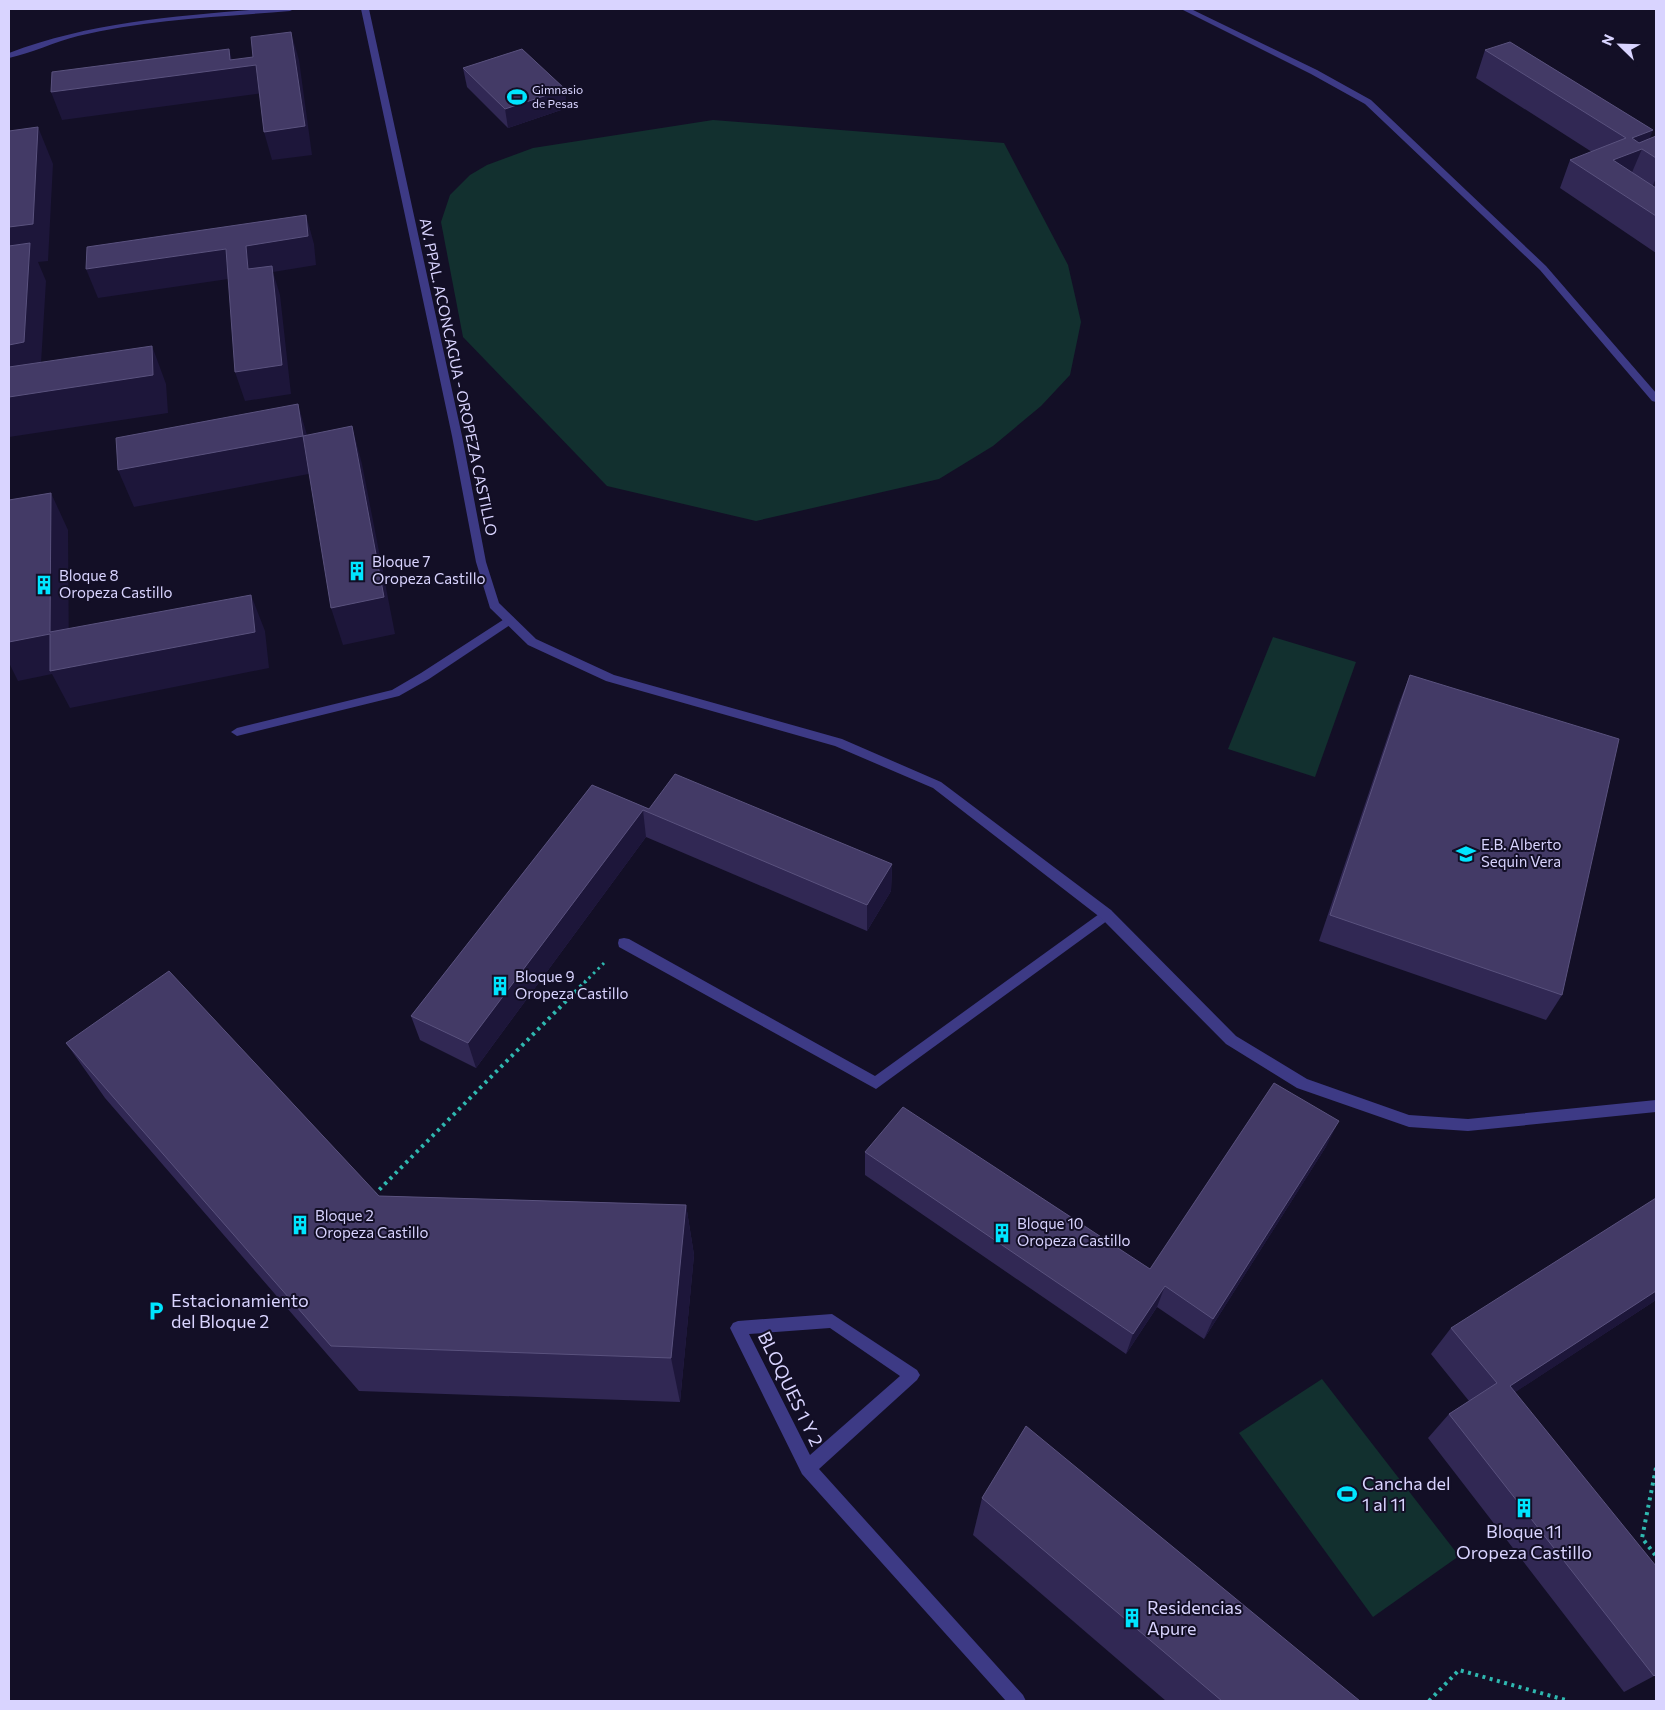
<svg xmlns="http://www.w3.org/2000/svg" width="1665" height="1710" viewBox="0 0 1665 1710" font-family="Commissioner,sans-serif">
<rect width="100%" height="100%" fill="#130f26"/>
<g fill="#12302f">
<path d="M713 120 1004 143 1068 265 1081 322 1070 375 1041 406 993 446 939 479 756 521 607 486 463 337 441 222 450 195 470 175 487 165 533 148Z"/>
<path d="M1273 637 1356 662 1315 777 1228 749Z"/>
<path d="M1322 1379 1459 1556 1373 1617 1239 1433Z"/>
</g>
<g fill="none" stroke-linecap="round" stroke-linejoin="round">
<path stroke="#2fb8b0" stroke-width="3" stroke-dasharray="2.5 4" stroke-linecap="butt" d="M584 983 604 963"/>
<g stroke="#2fb8b0" stroke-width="4" stroke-dasharray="3 4.5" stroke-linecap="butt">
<path d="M374 1195 586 981"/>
<path d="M1656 1468 1642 1538 1656 1556"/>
<path d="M1429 1701 1459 1670 1569 1701"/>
</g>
<g fill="#3d3a85" fill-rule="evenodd">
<path d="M509 616 513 617 515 620 513 623 429 679 399 696 237 736 231 732 237 728 392 690 421 673Z"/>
<path d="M1106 909 1111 910 1112 914 1111 918 876 1089 619 947 618 943 619 939 624 938 629 939 875 1076Z"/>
<path d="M832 1314 917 1370 920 1375 917 1380 819 1469 1023 1695 1026 1701H1006L802 1474 730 1328 733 1323 738 1321ZM830 1328 900 1376 810 1455 749 1334Z"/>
</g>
<g fill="#3d3a85" fill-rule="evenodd">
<path d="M263 9H294L290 11C219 17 147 19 78 36 54 42 32 53 9 58V53C91 22 176 16 263 9Z"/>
<path d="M1181 9H1191L1317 70 1371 100 1546 266 1656 393V402L1652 401 1540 270 1365 104 1311 74Z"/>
</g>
<path fill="#3d3a85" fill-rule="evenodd" d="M361 9H369L462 436 486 562 499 603 536 639 614 675 842 739 941 782 1111 910 1236 1036 1307 1079 1409 1115 1468 1119 1656 1100V1112L1468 1131 1409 1127 1297 1088 1226 1044 1101 918 933 788 835 746 606 681 528 645 490 608 476 562 452 436Z"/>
</g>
<g fill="#312854">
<path d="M1485 50 1649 139 1656 136V253L1560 188 1570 160 1592 152 1476 78Z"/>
<path d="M463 68 567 108 508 128 467 87Z"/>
<path d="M1410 675 1562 995 1546 1020 1319 941 1399 703Z"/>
<path d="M592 785 649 809 892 864 891 891 867 931 646 837 476 1068 420 1040 411 1016Z"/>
<path d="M66 1043 379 1196 686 1205 694 1255 680 1402 359 1391 105 1098Z"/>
<path d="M1327 1145 1204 1339 1157 1307 1126 1354 865 1175V1152L1150 1269Z"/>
<path d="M1656 1300 1515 1392 1654 1676 1624 1692 1428 1438 1449 1414 1469 1401 1431 1354 1451 1328Z"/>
<path d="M982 1498 1360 1701H1166L973 1535Z"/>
</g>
<g fill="#1d163a">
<path d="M291 32 299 60 312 155 272 160 264 132Z"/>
<path d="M229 49 234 67 256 65 264 93 62 120 51 92 230 60Z"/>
<path d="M565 89 567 108 508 128 505 109Z"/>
<path d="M38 127 53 164 48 261 38 262 46 281 40 380 152 346 166 384 168 413 9 437V227Z"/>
<path d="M1653 130 1645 150 1642 149 1630 177 1613 160 1632 138Z"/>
<path d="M1656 178V188L1651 190Z"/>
<path d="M306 215 314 244 316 265 273 272 280 295 291 394 245 401 235 372 248 269 246 246Z"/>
<path d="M226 249 235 278 98 298 86 269Z"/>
<path d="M298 404 309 442 314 473 134 507 118 470Z"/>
<path d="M352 426 362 464 395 634 343 645 331 608Z"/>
<path d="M51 493 68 530 69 668 251 595 265 631 269 668 70 708 52 674 18 681 9 663V642L50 634Z"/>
<path d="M643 810 646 837 476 1068 468 1043Z"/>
<path d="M892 864 891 891 867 931V905Z"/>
<path d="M1339 1121 1327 1145 1204 1339 1213 1319Z"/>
<path d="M686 1205 694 1255 680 1402 671 1358Z"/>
<path d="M1165 1286 1157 1307 1126 1354 1133 1334Z"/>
<path d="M1656 1291V1300L1488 1410 1510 1386Z"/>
</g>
<g fill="#433a66" stroke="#5a527e">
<path d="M291 32 305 126 264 132 256 65 51 92 52 72 229 49 230 60 253 57 251 37Z"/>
<path d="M1510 42 1653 130 1632 138 1639 143 1656 136V158L1642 149 1613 160 1656 188V216L1570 160 1626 138 1485 50Z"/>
<path d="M522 49 565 89 505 109 463 68Z"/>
<path d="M38 127 33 224 9 227V131Z"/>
<path d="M306 215 308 236 246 246 248 269 272 266 282 365 235 372 226 249 86 269 87 247Z"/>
<path d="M30 243 24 342 9 345V246Z"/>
<path d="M152 346 153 375 9 397V367Z"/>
<path d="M298 404 303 436 118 470 116 438Z"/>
<path d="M352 426 384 597 331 608 303 436Z"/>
<path d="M51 493 50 632 251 595 255 632 50 671V634L9 642V500Z"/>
<path d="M1410 675 1619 739 1562 995 1330 915Z"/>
<path d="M675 774 892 864 867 905 643 810 468 1043 411 1016 592 785 649 809Z"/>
<path d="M169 971 379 1196 686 1205 671 1358 331 1346 66 1043Z"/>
<path d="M1274 1083 1339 1121 1213 1319 1165 1286 1133 1334 865 1152 903 1107 1150 1269Z"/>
<path d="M1656 1198V1291L1510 1386 1656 1566V1674L1654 1676 1449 1414 1497 1383 1451 1328Z"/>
<path d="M1026 1426 1360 1701H1222L982 1498Z"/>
</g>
<defs>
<symbol id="stadium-bare" viewBox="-9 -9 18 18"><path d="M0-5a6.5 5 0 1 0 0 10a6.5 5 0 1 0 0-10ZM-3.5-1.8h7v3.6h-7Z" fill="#00e5ff" stroke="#130f26" stroke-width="2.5" paint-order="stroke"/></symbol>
<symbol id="building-bare" viewBox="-9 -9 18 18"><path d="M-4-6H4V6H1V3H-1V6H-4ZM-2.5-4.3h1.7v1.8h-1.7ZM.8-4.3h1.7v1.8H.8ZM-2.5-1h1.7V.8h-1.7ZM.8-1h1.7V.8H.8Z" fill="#00e5ff" stroke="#130f26" stroke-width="2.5" paint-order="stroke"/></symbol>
<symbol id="school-bare" viewBox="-9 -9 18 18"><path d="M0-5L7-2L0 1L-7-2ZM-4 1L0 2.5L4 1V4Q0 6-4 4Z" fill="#00e5ff" stroke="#130f26" stroke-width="2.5" paint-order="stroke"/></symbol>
<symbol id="parking-bare" viewBox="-9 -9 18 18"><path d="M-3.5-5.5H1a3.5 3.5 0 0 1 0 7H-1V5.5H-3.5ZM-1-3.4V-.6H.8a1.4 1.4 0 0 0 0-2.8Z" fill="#00e5ff" stroke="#130f26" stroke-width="2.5" paint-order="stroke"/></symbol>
</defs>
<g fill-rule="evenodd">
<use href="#stadium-bare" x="503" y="83" width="28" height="28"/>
<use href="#building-bare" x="343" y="557" width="28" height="28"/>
<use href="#building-bare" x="30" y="571" width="28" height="28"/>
<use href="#school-bare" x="1452" y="840" width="28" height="28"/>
<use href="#building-bare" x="486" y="972" width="28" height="28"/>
<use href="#building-bare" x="286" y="1211" width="28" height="28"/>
<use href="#building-bare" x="988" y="1219" width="28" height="28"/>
<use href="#parking-bare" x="142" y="1297" width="28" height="28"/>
<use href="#stadium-bare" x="1333" y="1480" width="28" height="28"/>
<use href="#building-bare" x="1510" y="1494" width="28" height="28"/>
<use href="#building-bare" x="1118" y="1604" width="28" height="28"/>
</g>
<g text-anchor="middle" stroke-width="4" stroke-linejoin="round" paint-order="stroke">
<g font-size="12" fill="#d9d4ff" stroke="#130f26" text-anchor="start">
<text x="532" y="94">Gimnasio<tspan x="532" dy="14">de Pesas</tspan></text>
</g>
<g font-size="15" fill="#d9d4ff" stroke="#130f26">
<text transform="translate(458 377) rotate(78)" y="5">AV. PPAL. ACONCAGUA - OROPEZA CASTILLO</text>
</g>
<g font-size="15" fill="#d9d4ff" stroke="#130f26" text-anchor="start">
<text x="372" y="567">Bloque 7<tspan x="372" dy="17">Oropeza Castillo</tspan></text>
<text x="59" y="581">Bloque 8<tspan x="59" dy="17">Oropeza Castillo</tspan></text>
<text x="1481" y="850">E.B. Alberto<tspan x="1481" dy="17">Sequin Vera</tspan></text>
<text x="515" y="982">Bloque 9<tspan x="515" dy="17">Oropeza Castillo</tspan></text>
<text x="315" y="1221">Bloque 2<tspan x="315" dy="17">Oropeza Castillo</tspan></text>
<text x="1017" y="1229">Bloque 10<tspan x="1017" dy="17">Oropeza Castillo</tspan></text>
</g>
<g font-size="18" fill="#d9d4ff" stroke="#130f26" text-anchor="start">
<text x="171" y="1307">Estacionamiento<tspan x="171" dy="21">del Bloque 2</tspan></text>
<text x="1362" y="1490">Cancha del<tspan x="1362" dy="21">1 al 11</tspan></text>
<text x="1524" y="1538" text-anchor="middle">Bloque 11<tspan x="1524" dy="21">Oropeza Castillo</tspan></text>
<text x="1147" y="1614">Residencias<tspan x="1147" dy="21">Apure</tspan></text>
</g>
<g font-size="18" fill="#d9d4ff" stroke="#130f26">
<text transform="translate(790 1389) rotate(64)" y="6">BLOQUES 1 Y 2</text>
</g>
</g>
<rect width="1665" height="1710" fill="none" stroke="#d9d4ff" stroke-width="20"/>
<g transform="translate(1620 45) rotate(293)" stroke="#130f26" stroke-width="4" paint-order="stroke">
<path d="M0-4L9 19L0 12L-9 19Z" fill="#d9d4ff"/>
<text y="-8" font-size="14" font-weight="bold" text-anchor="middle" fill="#d9d4ff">N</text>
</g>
</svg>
